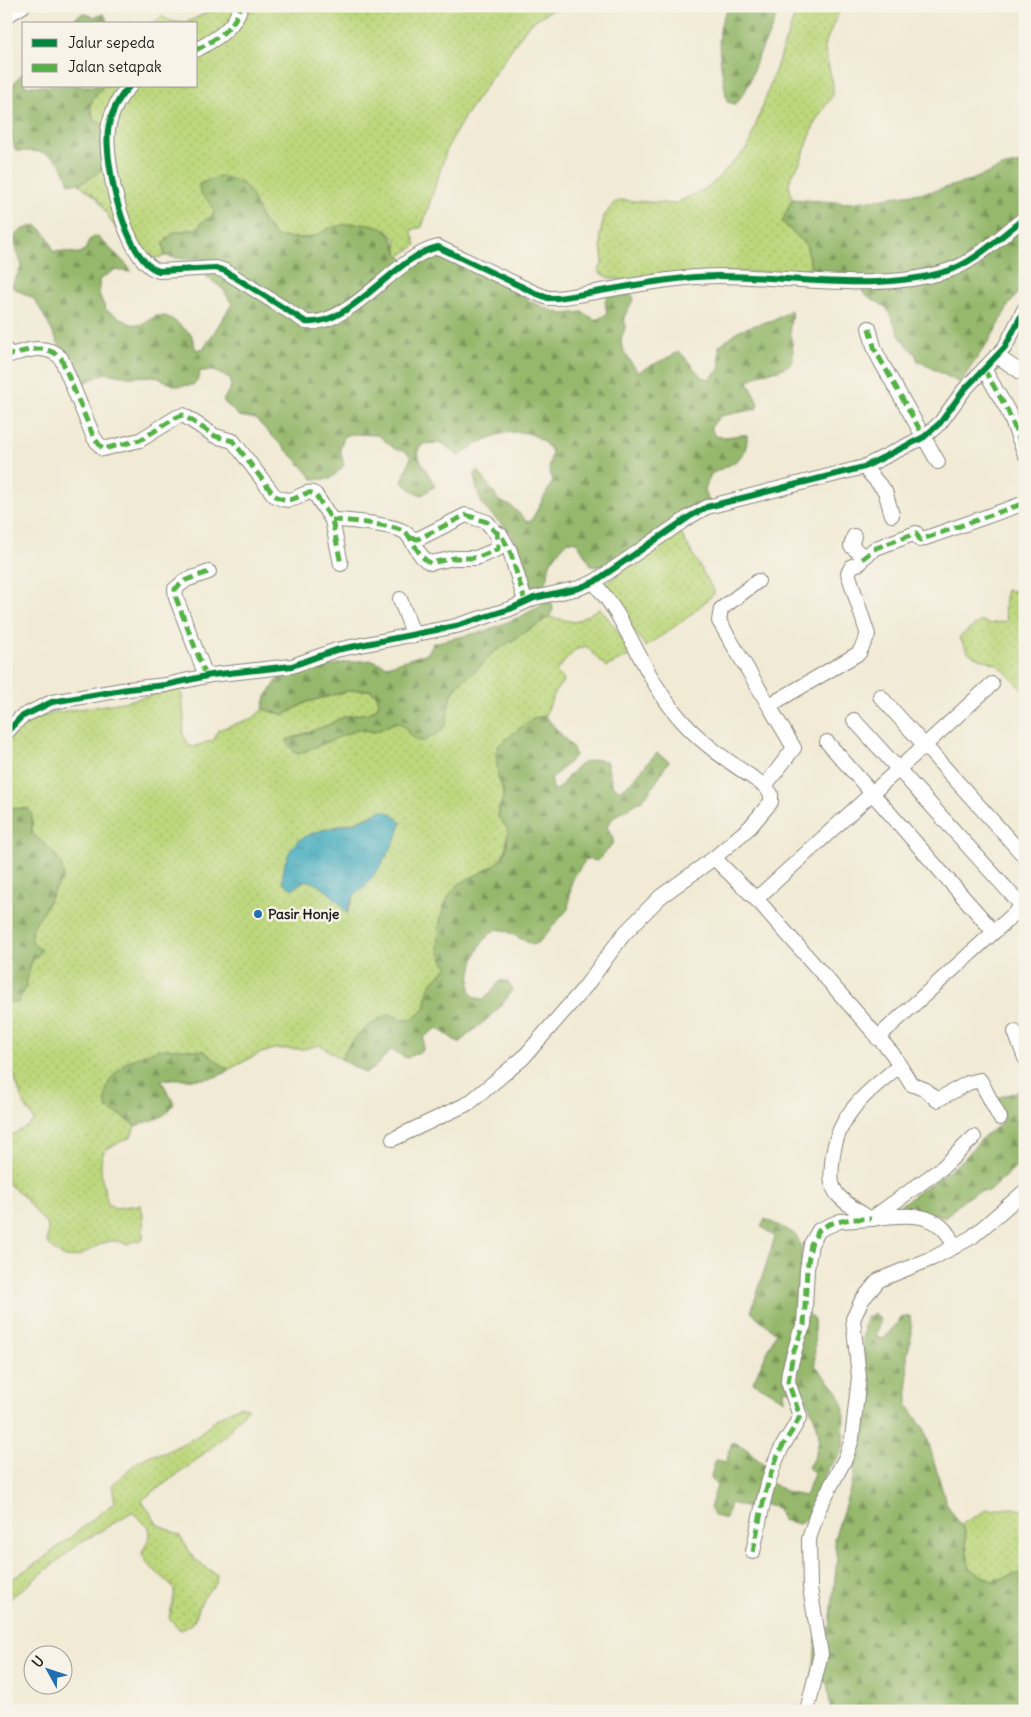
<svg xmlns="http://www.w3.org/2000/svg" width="1031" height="1717" viewBox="0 0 1031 1717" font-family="Delius,sans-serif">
<defs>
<pattern id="grass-dots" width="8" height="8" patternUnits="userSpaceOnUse" patternTransform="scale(1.25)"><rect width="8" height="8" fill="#bcd77c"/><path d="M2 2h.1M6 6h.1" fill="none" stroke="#a1b86b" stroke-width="1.8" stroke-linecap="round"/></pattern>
<pattern id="forest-firs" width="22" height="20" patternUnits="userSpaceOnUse" patternTransform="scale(1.25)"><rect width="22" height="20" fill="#95b86c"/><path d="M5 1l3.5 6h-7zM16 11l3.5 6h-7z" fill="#799558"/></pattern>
<pattern id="water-ripples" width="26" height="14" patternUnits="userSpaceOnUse" patternTransform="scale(1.25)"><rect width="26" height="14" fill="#3faabe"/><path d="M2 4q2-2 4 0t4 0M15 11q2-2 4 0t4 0" fill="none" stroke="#348a9a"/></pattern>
</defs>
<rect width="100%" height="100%" fill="#f7f3e8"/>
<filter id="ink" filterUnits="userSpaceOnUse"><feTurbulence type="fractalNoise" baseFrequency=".02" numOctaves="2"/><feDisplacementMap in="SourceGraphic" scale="10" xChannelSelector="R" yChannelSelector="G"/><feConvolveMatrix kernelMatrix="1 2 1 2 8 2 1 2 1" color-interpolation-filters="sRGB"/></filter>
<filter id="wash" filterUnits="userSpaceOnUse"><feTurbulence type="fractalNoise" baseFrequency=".0096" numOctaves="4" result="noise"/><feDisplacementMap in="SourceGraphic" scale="20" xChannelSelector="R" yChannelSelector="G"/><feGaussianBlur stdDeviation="1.12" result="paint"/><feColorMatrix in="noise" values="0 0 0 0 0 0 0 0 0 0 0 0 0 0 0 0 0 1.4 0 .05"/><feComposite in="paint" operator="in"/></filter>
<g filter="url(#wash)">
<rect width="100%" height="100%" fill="#f1ead5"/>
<g fill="url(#grass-dots)" stroke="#6c7a4c" fill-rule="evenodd">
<path d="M217 6H569L551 10 529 24 465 116 448 146 422 227 411 230 416 245 400 256 397 253 396 240 383 227 349 224 309 238 276 237 260 216 258 208 200 193 211 204 215 211C204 230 193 229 174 232L163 244 165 256 139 262 127 246 97 198 79 184 95 175 102 152 101 123 94 121 90 103 103 86H196V24H151L162 16C181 31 200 16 217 6Z"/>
<path d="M798 6H834L839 12 824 46 833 85V95L816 120 801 161 792 175 789 184 792 199 782 222 806 244 811 268 787 272H734L628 280 609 278 598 272 603 262 600 236 604 216 614 203 622 200 674 204 709 187 748 147Z"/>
<path d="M680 532 715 593 688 617 646 647 602 585Z"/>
<path d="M1006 590 1025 592V692L998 665 974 656 968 652 959 637 982 620 988 624 1007 621 1004 608Z"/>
<path d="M600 608 620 634 631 655 606 667 586 646 575 650 556 671 564 680 555 692 545 716 533 718 502 785 503 800 499 807 498 815 508 830 505 852 495 865 458 885 443 907 439 935 440 952 448 967C432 982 426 985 426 1008 410 1022 409 1022 390 1014L350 1043 341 1059 320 1045 303 1049H274L258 1054 228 1070 204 1051 157 1050 126 1062 109 1082 105 1101C114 1112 124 1117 135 1126L131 1137C123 1141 112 1145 106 1150 95 1160 105 1192 108 1204L115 1208 140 1205 143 1213V1239L126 1244C94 1228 78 1283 47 1242L48 1226 21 1194 6 1182V1138L28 1126 34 1120 23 1102 6 1054V1002L9 1003 25 988 31 963 41 950C19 936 39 921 46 906 52 894 54 889 63 879 64 858 48 847 32 834V817L29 809 6 808V744C25 710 73 711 106 705 131 701 156 694 181 688L184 717 183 734 188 744 192 747 214 740 218 730 253 718 263 709 284 715 307 702 352 690H370L377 695 379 702 376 709 368 713 343 717 328 725 287 740 303 753 310 748 358 729 375 732 396 722 403 725 411 737 446 724 450 698 458 684 479 668 491 654 549 617 575 622ZM382 810 398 836 386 854 383 862 365 887 355 894 347 913C338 899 322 884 306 880L321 830 354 822Z"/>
<path d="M239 1406 248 1408 224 1437 189 1466 142 1500 157 1524 179 1535 196 1561 217 1575 216 1583C213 1587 208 1591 205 1596 196 1609 198 1626 180 1630L169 1618 175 1591C167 1576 148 1571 142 1553L150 1536 149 1527 132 1512 79 1544 6 1602V1573L12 1579 40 1561 115 1502 112 1485 137 1462 153 1454H162L196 1437 216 1419Z"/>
<path d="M1014 1508 1025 1511V1572L992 1581 969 1569 965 1532 962 1524 986 1510Z"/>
</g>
<g fill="url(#forest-firs)" stroke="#586a44">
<path d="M731 6H777C777 24 766 39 759 55 750 75 752 86 735 104L727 102C724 76 709 26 731 6Z"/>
<path d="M83 13 95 17 104 14 109 24H66Z"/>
<path d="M24 73V86H103L97 92 89 107 94 121 101 123 104 127 102 169C92 178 83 185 69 183 59 151 45 151 16 151 6 126 0 89 24 73Z"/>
<path d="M1025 162V284L1008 306 996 330 960 383 918 361 915 354 901 338 887 308 864 294 855 275H832L811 268 806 244 782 222 792 199 849 203 934 191 972 180 1002 167Z"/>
<path d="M219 176C249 181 249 189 259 215 262 223 271 230 276 237 286 237 298 239 308 238 316 236 324 230 333 227 360 220 393 220 397 253 412 269 420 265 437 256L509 286 529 301 545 308 563 314 582 312 596 320 607 314 605 301 608 294 629 291 634 298 624 317C627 332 624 327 621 340 620 350 633 364 638 372L679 352C690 360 696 377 709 379L720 369 719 346 739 330 776 319 791 310C793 319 789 323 790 330 791 342 795 352 792 363L779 370 762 373 748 381 758 404 756 409 720 416 711 427 714 435C725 440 735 434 747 435 748 461 732 463 711 474L705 490 709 502 607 565 595 567 591 565 577 542 568 541C563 547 556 553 552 560 545 571 553 578 540 588L528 587C519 576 520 551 512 535 509 529 503 525 498 521 480 505 477 497 475 474L478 470 499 501 511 506 527 521H531L553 481 549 468 552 451C547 445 541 439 535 436 512 424 476 441 459 457L443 443 423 444 418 450 419 458 435 486 422 495 414 492 402 482 411 457 405 451 395 449 378 435 352 434 344 436 340 449 344 465 331 479H313C296 457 274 440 256 419L239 416 223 401 231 386 230 378 213 371H200L199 379 193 385 176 386 154 376 129 377 105 373 80 385 41 310 33 298 13 288 12 285 22 266 15 245V236L21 230 37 225 48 237 54 252C70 248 83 263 89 240L97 236 127 265 131 272 114 270 99 280V294L106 310 131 324 140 325 156 316H165L172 319 191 334 196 350 204 348 232 304 223 289 206 276 208 271 201 258 183 259 165 256 163 244 174 232 198 229 202 221 210 218 215 211 211 204 200 193 199 184Z"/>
<path d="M547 602 552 603 553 610 549 617 491 654 479 668 458 684 450 698 446 724 441 731 426 740 418 741 411 736 403 725 396 722 375 732 358 729 299 754 295 753 286 741 328 725 343 717 368 713 376 709 379 702 377 695 370 690H352L307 702 284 715 263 709 266 697 279 678 347 662 372 660 387 666 428 653 433 643 486 631 522 616Z"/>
<path d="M545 716 573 748 575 756 551 779 553 787 556 791C571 775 579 755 606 761L613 786 619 790C628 789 647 762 657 753L669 761C661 772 654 788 644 798 632 809 614 811 607 827L613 839V843L598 861 586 859 572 880 568 909 540 941 533 945 506 931 497 929C476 941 469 969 470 992L476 998 484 999 501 980 508 982 512 989C502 1012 476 1026 459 1043L437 1028 424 1037 423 1050 407 1058 391 1050 373 1069 365 1073 341 1059C356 1034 364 1026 390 1014 409 1022 410 1022 426 1008 427 983 431 983 448 967 445 962 442 958 440 953 434 935 443 897 458 885 474 873 495 872 505 853 508 847 507 836 508 830L498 816 504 792 498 778 496 753 499 745 533 718Z"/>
<path d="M6 808 29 809 32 817V834C48 847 64 858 63 879 54 889 52 894 46 906 39 921 19 936 41 950L31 963 25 988 18 1003 6 1002Z"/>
<path d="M185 1049 204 1051 228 1070C212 1085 182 1076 161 1080L174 1103C165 1120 151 1120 135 1126L123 1116 107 1109C98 1077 130 1057 157 1050 165 1048 176 1049 185 1049Z"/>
<path d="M1018 1091 1025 1104V1158L988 1192C975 1186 954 1209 945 1218L937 1214 915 1212 898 1207 963 1160 986 1134 996 1128 1004 1119 997 1098Z"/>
<path d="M765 1219C774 1224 785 1228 793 1233 808 1243 800 1290 799 1306L814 1319 815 1365 838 1392 844 1406 843 1451 827 1470 809 1517 799 1524 782 1520 778 1508 755 1502 749 1508 730 1503 726 1519 715 1516 710 1508 717 1485 710 1479 716 1460 726 1462 732 1442C747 1446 753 1456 765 1466V1480L790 1493 805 1496 814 1474 808 1467C828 1439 816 1421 803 1392L784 1389 785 1400 753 1382 776 1333 751 1312 775 1237 761 1226Z"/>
<path d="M875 1313 880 1320 876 1337 884 1339 901 1318 910 1316 912 1333 907 1356 908 1406 925 1430 946 1503 965 1532 969 1569 992 1581 1025 1572V1711H831L827 1683 813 1675 816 1638 830 1625 837 1559 834 1539 854 1477 855 1432 862 1416 873 1403C868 1379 857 1340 867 1317Z"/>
</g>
<path fill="url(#water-ripples)" stroke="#2e636d" d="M382 810 393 814 401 823C397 842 379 870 366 885 363 889 357 891 354 895 351 900 349 908 347 914 338 900 323 884 306 880L292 889 282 881C287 830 312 834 353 823 363 820 372 815 382 810Z"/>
</g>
<g filter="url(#ink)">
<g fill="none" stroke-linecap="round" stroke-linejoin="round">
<defs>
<g id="minor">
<path d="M6 16 23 6"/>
<path d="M196 50C216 39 234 29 241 6"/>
<path d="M130 86C119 96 110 115 108 130 104 162 125 262 159 271L216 268 225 271 306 322C351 327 395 256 438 247L535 293 548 298H557C610 291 663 277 718 276 790 276 877 293 947 271 976 262 1001 235 1025 218"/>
<path d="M869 328 875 350 881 362 938 462"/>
<path d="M6 350 10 355C28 350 46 343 61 358L94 438 103 449 140 440 177 417 183 415 215 436 233 441 274 495C296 509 302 487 315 494L332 520 341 564"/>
<path d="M997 356 1025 375"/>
<path d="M984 369 1008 411 1025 454"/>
<path d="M864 467 885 491 892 515"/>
<path d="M332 520C347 520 397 525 406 533 415 542 418 558 431 563L454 558H476L498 549 497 533"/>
<path d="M411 538 418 539 466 515 487 522 494 531 501 535 510 551 525 601"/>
<path d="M862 559 876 548 916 533 920 540 1025 503"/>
<path d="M758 581 721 609 719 621 794 748 765 786"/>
<path d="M400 599 414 636"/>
<path d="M206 676 176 598 175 589 186 580 209 572"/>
<path d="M880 696 1025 857"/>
<path d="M770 705 859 653 868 635 848 573 852 566 860 563 862 555 851 546 854 536"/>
<path d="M854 720 1022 906"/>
<path d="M6 733 21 717 52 702 128 689 166 685 211 675 292 666 336 650 456 626 510 609 534 598 579 588 594 582 689 517 707 507 864 467 924 437 940 423 964 390 1005 347 1025 308"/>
<path d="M827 742 994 932"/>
<path d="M714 858 761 904 892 1053 911 1084 926 1090 937 1100 968 1083 980 1080 1000 1118"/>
<path d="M756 899 992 684"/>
<path d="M1015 1032 1025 1058"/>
<path d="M877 1038 1025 904"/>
<path d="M899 1066C864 1095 835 1116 832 1164 831 1176 830 1184 837 1194 845 1204 860 1212 871 1219 903 1214 942 1209 954 1247"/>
<path d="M393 1139 469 1103 523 1058 585 987 623 935 660 897 714 858 750 827 771 802V794L765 786C737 767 707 748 684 723 656 693 640 655 620 619 613 606 603 594 594 582"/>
<path d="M753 1552C760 1519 765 1484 779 1453 785 1440 794 1430 800 1416L788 1382 789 1371 799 1335 804 1325 807 1269 811 1244 819 1230 840 1221 871 1219 942 1168 974 1137"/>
<path d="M807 1711 821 1654 810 1588 809 1539 818 1510 846 1457 852 1439 859 1377 853 1319 862 1300 879 1280 933 1258 972 1237 1025 1191"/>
</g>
</defs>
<use href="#minor" stroke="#868378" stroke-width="16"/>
<use href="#minor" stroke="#fff" stroke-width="14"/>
<g stroke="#55b145" stroke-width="5" stroke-dasharray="10 5" stroke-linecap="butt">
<path d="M196 50C216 39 234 29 241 6"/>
<path d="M869 328 875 350 924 437"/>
<path d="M6 350 10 355C28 350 46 343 61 358L94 438 103 449 140 440 177 417 183 415 215 436 233 441 274 495C296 509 302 487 315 494L332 520 341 564"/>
<path d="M984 369 1008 411 1025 454"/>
<path d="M332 520C347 520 397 525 406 533 415 542 418 558 431 563L454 558H476L498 549 497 533"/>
<path d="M411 538 418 539 466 515 487 522 494 531 501 535 510 551 525 601"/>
<path d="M862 559 876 548 916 533 920 540 1025 503"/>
<path d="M206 676 176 598 175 589 186 580 209 572"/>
<path d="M753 1552C760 1519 765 1484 779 1453 785 1440 794 1430 800 1416L788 1382 793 1353 804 1325 807 1269 811 1244 819 1230 829 1224 850 1219H871"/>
</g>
<defs>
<g id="cycleway">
<path d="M130 86C119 96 110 115 108 130 104 162 125 262 159 271L216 268 225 271 306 322C351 327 395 256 438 247L535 293 548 298H557C610 291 663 277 718 276 790 276 877 293 947 271 976 262 1001 235 1025 218"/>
<path d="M6 733 21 717 52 702 128 689 166 685 211 675 292 666 336 650 456 626 510 609 534 598 579 588 594 582 689 517 707 507 864 467 924 437 940 423 964 390 1005 347 1025 308"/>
</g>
</defs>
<use href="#cycleway" stroke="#f7f3e8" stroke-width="9"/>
<use href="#cycleway" stroke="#00873e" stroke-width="6"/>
</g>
</g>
<circle fill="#1f6fb2" stroke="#f7f3e8" stroke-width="2" cx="258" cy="914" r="5"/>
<g text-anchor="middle" stroke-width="5" stroke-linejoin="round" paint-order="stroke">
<g font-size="14" font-weight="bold" fill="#1c1c1c" stroke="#f7f3e8" text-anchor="start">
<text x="268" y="919">Pasir Honje</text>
</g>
</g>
<rect width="1031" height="1717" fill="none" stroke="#f7f3e8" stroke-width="25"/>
<rect x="22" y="22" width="175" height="65" fill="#f7f3e8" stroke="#9f9d96"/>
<rect x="32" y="39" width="25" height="8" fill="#00873e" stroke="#9f9d96"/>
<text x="68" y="48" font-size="15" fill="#1c1c1c">Jalur sepeda</text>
<rect x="32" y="64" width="25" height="8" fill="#55b145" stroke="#9f9d96"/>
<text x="68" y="72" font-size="15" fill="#1c1c1c">Jalan setapak</text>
<g transform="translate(48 1670) rotate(310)"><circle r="24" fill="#f7f3e8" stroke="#9f9d96"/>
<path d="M0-4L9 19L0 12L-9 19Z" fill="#1f6fb2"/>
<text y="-8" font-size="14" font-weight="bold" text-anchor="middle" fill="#1c1c1c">U</text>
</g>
</svg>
